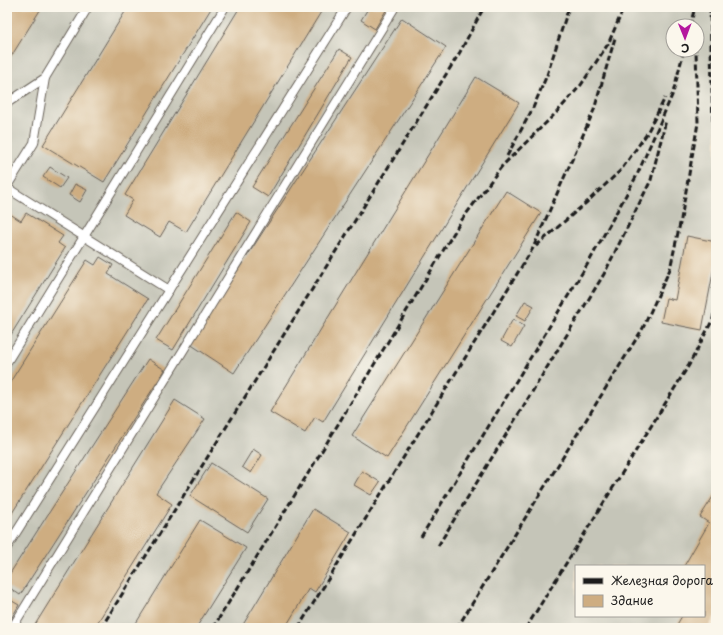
<svg xmlns="http://www.w3.org/2000/svg" width="723" height="635" viewBox="0 0 723 635" font-family="'Playpen Sans',sans-serif">
<rect width="100%" height="100%" fill="#fbf7ec"/>
<filter id="ink" filterUnits="userSpaceOnUse"><feTurbulence type="fractalNoise" baseFrequency=".025" numOctaves="2"/><feDisplacementMap in="SourceGraphic" scale="8" xChannelSelector="R" yChannelSelector="G"/><feConvolveMatrix kernelMatrix="1 2 1 2 8 2 1 2 1" color-interpolation-filters="sRGB"/></filter>
<filter id="wash" filterUnits="userSpaceOnUse"><feTurbulence type="fractalNoise" baseFrequency=".012" numOctaves="4" result="noise"/><feDisplacementMap in="SourceGraphic" scale="16" xChannelSelector="R" yChannelSelector="G"/><feGaussianBlur stdDeviation="0.9" result="paint"/><feColorMatrix in="noise" values="0 0 0 0 0 0 0 0 0 0 0 0 0 0 0 0 0 1.4 0 .05"/><feComposite in="paint" operator="in"/></filter>
<g filter="url(#wash)">
<rect width="100%" height="100%" fill="#f4e2c8"/>
<path fill="#c5c5b8" fill-rule="evenodd" d="M7 7H716V609L704 628H7ZM673 26H697V50H673ZM576 566H704V616H576Z"/>
<g id="blocks">
<g fill="#cead81">
<path d="M7 7H42L7 63Z"/>
<path d="M128 7H212L104 182 43 145Z"/>
<path d="M240 7H324L186 232 169 222 160 237 124 215 133 200 125 195Z"/>
<path d="M369 7H388L375 29 361 20Z"/>
<path d="M402 18 446 47 234 373 190 344Z"/>
<path d="M339 49 352 57 268 197 252 187Z"/>
<path d="M476 77 519 103 323 422 315 417 305 433 270 412Z"/>
<path d="M50 167 67 178 60 188 43 177Z"/>
<path d="M75 184 87 190 80 202 69 195Z"/>
<path d="M506 191 541 213 387 458 352 436Z"/>
<path d="M7 212 21 221 26 213 63 236 58 243 65 248 7 341Z"/>
<path d="M236 212 251 222 173 350 156 340Z"/>
<path d="M687 236 716 242V257L702 330 661 322 666 298 675 300Z"/>
<path d="M100 257 113 265 108 274 148 299 7 521V387L87 260 95 265Z"/>
<path d="M525 301 534 306 525 321 516 316Z"/>
<path d="M513 319 524 326 512 347 501 341Z"/>
<path d="M148 359 165 370 20 595 7 586V578Z"/>
<path d="M175 400 205 419 156 493 172 504 94 628H33Z"/>
<path d="M253 449 262 455 251 473 242 467Z"/>
<path d="M211 463 268 499 247 532 190 496Z"/>
<path d="M362 471 380 482 371 495 354 485Z"/>
<path d="M716 492V615L708 628H675L682 616H704V566H684L709 523 700 517Z"/>
<path d="M313 509 351 532 315 592 309 588 285 628H241Z"/>
<path d="M200 520 246 548 196 628H133Z"/>
<path d="M7 598 19 605 7 626Z"/>
</g>
</g>
</g>
<g filter="url(#ink)">
<use href="#blocks" fill-opacity="0" stroke="#686158" stroke-width="1"/>
<g fill="none" stroke-linecap="round" stroke-linejoin="round">
<defs>
<g id="service">
<path d="M7 103 45 78"/>
<path d="M7 186 34 143 45 78 88 7"/>
<path d="M7 188 169 290"/>
<path d="M7 362 225 7"/>
<path d="M7 547 347 7"/>
<path d="M12 628 395 7"/>
</g>
</defs>
<use href="#service" stroke="#686158" stroke-width="10"/>
<path stroke="#686158" stroke-width="2.5" stroke-dasharray="3 3" stroke-linecap="butt" d="M715 628 716 626"/>
<use href="#service" stroke="#fff" stroke-width="8"/>
<g stroke="#1c1c1c" stroke-width="3" stroke-dasharray="6 3" stroke-linecap="butt">
<path d="M710 7 714 170 716 177"/>
<path d="M690 26 695 7"/>
<path d="M507 156 533 108 547 75 569 7"/>
<path d="M536 246 587 202 621 170 646 135 665 98"/>
<path d="M421 537 590 260 637 175 673 93 684 50"/>
<path d="M438 546 604 274 651 180 666 120"/>
<path d="M101 628 460 52 484 7"/>
<path d="M213 628 320 454 461 221 502 166 557 112 581 85 608 44 622 12"/>
<path d="M298 628 533 248 594 110 615 38"/>
<path d="M457 628 643 328 670 269 681 219 698 123 696 50"/>
<path d="M526 628 689 365 713 319 716 303"/>
</g>
</g>
</g>
<rect width="723" height="635" fill="none" stroke="#fbf7ec" stroke-width="24"/>
<rect x="575" y="565" width="130" height="52" fill="#fbf7ec" stroke="#a29f99"/>
<rect x="583" y="578" width="20" height="6" fill="#1c1c1c" stroke="#a29f99"/>
<text x="611" y="585" font-size="12" fill="#1c1c1c">Железная дорога</text>
<rect x="583" y="595" width="20" height="12" fill="#cead81" stroke="#a29f99"/>
<text x="611" y="605" font-size="12" fill="#1c1c1c">Здание</text>
<g transform="translate(685 38) rotate(179)"><circle r="19" fill="#fbf7ec" stroke="#a29f99"/>
<path d="M0-3L7 15L0 10L-7 15Z" fill="#b5179e"/>
<text y="-6" font-size="11" font-weight="bold" text-anchor="middle" fill="#1c1c1c">С</text>
</g>
</svg>
